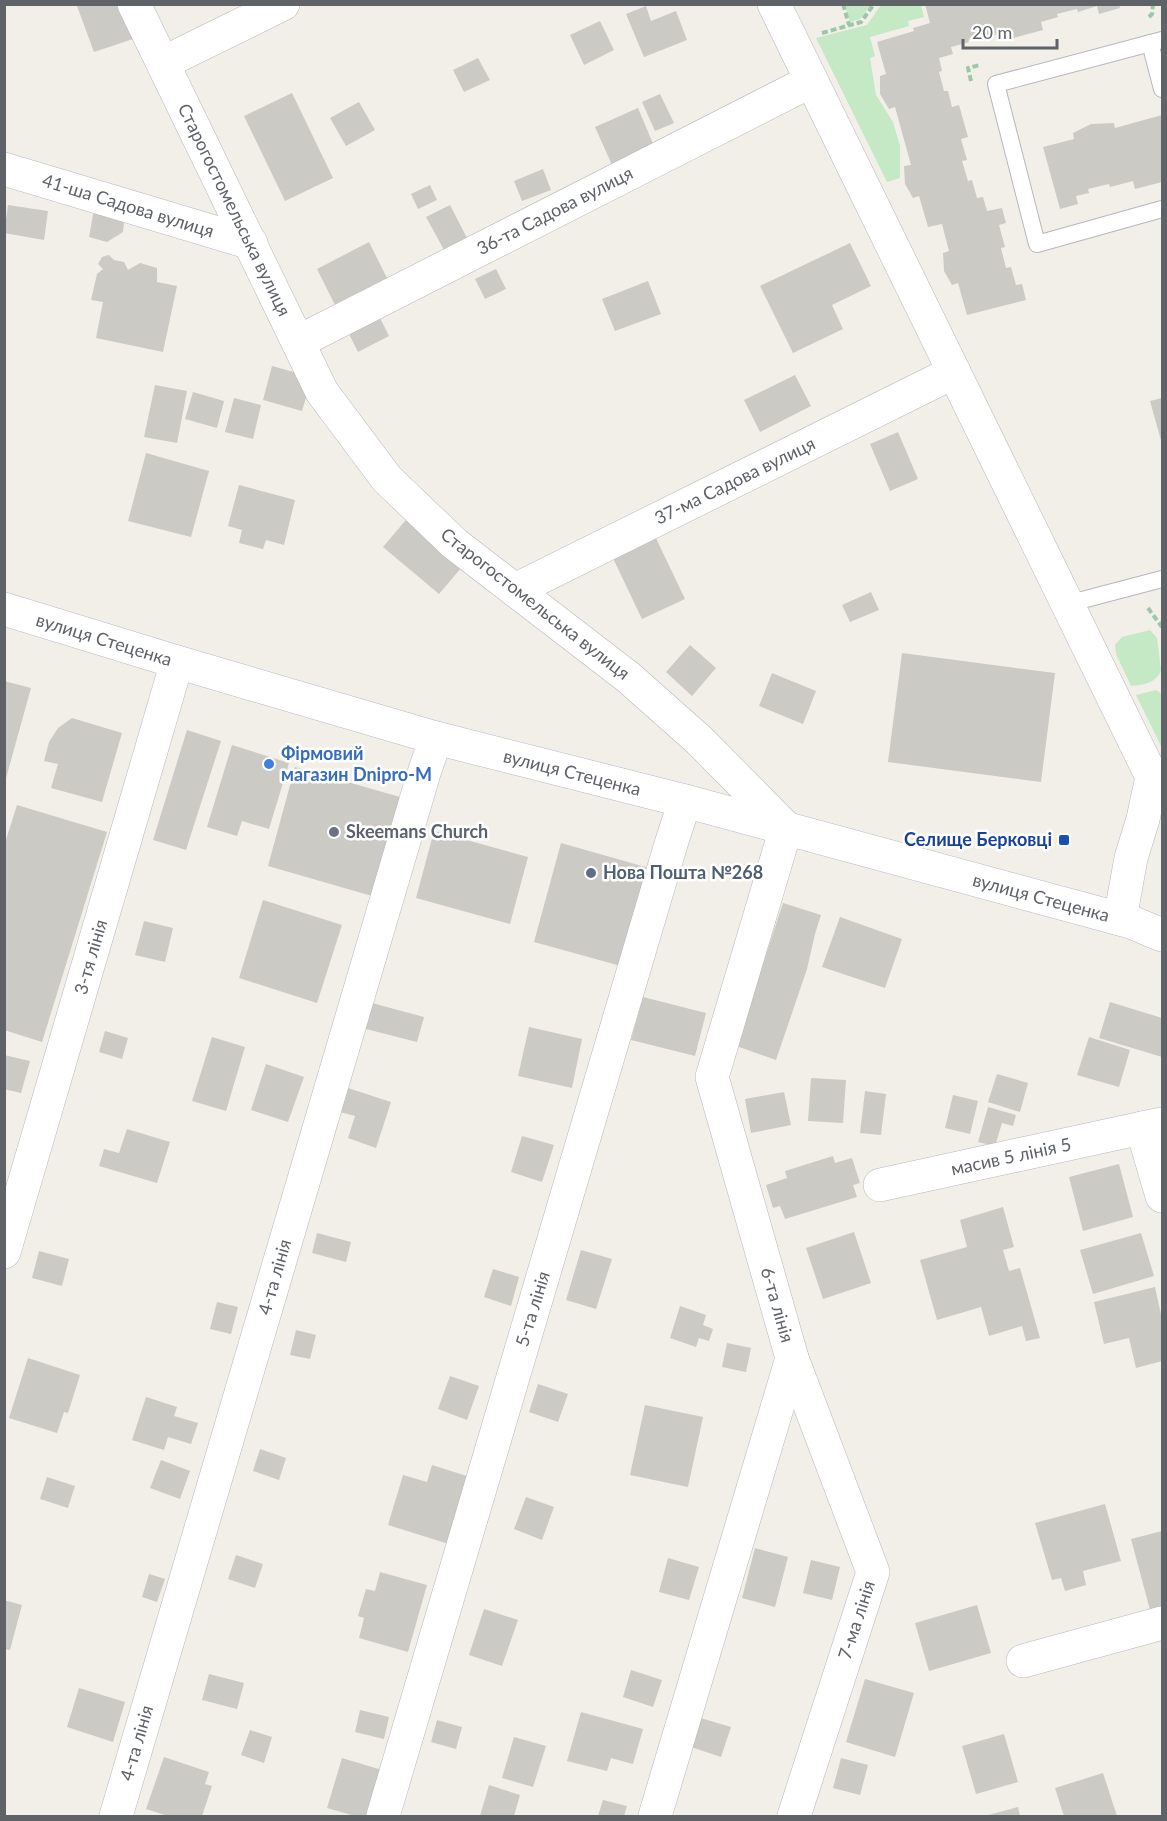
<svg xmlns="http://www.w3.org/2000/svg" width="1167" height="1821" viewBox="0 0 1167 1821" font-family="Lato,sans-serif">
<rect width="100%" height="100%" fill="#f1efe8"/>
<g fill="#c5e8c5">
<path d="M845 5V4L871 5 860 19 850 22Z"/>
<path d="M881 5H921L924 17 908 21 909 26 870 37 875 56 870 58 876 95 893 122 900 146V178L887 182 816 38 867 25Z"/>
<path d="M1150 630 1157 638 1161 670C1157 683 1143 685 1131 686L1116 654 1115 645 1122 637Z"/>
<path d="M1156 690 1162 694V748L1136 695Z"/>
</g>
<g fill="#cccac5">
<path d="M81 4H125L136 38 94 52 77 6Z"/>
<path d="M925 4H1119L1120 8 1099 14 1097 6 1078 12 1077 9 1057 14 1058 17 1041 22 1043 30 1010 39 1008 32 987 37 986 34 977 36 969 39 970 42 951 47 953 54 939 58 942 71 939 72 944 91H948L952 107 959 105 968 137 961 139 967 160 962 161 968 181 972 180 977 198 983 197 987 211 1002 208 1006 223 999 225 1005 247 1001 248 1006 268 1011 267 1016 285 1022 284 1026 300 967 315 958 283 952 285 944 271 943 253 949 251 942 224 928 227 919 196 913 198 905 184 904 166 911 165 895 107 889 109 880 94V76L886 74 877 42 914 31 913 28 930 23Z"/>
<path d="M646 6 651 21 676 11 687 40 644 57 626 14Z"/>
<path d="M600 21 614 50 584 65 570 35Z"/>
<path d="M478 58 490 80 464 92 453 70Z"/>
<path d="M292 93 333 178 285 201 244 116Z"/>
<path d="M660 94 674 123 655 131 642 102Z"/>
<path d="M359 102 375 130 346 146 330 118Z"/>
<path d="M638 108 659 158 617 176 595 127Z"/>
<path d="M1162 115V182L1135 189 1133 181 1110 187 1109 184 1088 189 1089 193 1076 196 1078 204 1060 209 1043 147 1074 139 1073 133 1091 124 1114 123 1115 128Z"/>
<path d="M543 169 551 190 522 201 514 181Z"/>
<path d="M430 185 437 200 418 209 411 194Z"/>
<path d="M8 205 48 211 44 240 4 233Z"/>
<path d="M450 205 467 238 444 250 426 217Z"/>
<path d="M94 210 125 213 123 232 107 242 89 237Z"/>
<path d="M369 242 391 286 339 313 317 269Z"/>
<path d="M850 243 871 286 832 305 843 329 793 353 760 286Z"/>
<path d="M109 255 114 260 124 262 128 270 140 263 157 268V282L177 286 163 352 96 338 103 302 91 300 97 274 103 269 98 264 102 257Z"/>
<path d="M496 269 506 289 485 299 475 279Z"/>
<path d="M648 281 661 314 615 331 602 299Z"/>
<path d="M376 310 389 336 358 352 345 326Z"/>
<path d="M272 366 312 377 302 411 263 400Z"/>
<path d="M795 375 811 406 760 432 744 400Z"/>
<path d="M155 385 187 391 177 443 144 437Z"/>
<path d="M193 392 224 401 217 428 185 419Z"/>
<path d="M234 398 261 405 253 439 225 432Z"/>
<path d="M1162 398V444L1150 401Z"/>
<path d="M898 432 918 479 890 491 870 444Z"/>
<path d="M146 453 209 471 191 537 128 521Z"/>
<path d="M239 485 295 500 284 545 266 540 263 549 239 543 242 530 228 526Z"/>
<path d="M411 514 467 561 439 594 383 547Z"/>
<path d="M653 532 685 599 642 619 610 552Z"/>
<path d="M871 592 879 610 850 622 842 605Z"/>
<path d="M690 645 716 668 692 696 666 672Z"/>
<path d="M902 653 1055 673 1041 782 888 762Z"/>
<path d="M772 673 816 691 803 724 759 706Z"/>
<path d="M4 681 31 688 5 782H4Z"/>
<path d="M72 718 122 733 102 802 51 788 58 764 44 761 49 742 58 728Z"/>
<path d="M187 730 221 741 186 850 153 840Z"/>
<path d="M232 745 289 763 269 829 242 821 237 836 207 827Z"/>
<path d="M295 767 400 797 372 896 268 866Z"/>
<path d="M17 805 107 832 42 1042 4 1030V846Z"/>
<path d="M434 831 528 857 510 924 416 898Z"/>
<path d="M561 843 649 868 621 966 534 942Z"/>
<path d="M263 900 342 925 317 1003 239 978Z"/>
<path d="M783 903 821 915 815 934 807 969 776 1060 736 1046Z"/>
<path d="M840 917 902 939 885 988 822 967Z"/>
<path d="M144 921 173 928 165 962 135 955Z"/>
<path d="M643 997 706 1013 695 1056 631 1040Z"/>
<path d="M1110 1002 1162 1018V1057L1099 1038Z"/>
<path d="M372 1003 424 1017 417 1042 366 1029Z"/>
<path d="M529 1027 582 1039 572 1088 518 1076Z"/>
<path d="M105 1031 128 1038 122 1059 99 1052Z"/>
<path d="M212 1037 245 1047 226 1111 192 1101Z"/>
<path d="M1089 1037 1130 1050 1119 1087 1077 1075Z"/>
<path d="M4 1055 30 1061 21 1093 4 1089Z"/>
<path d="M266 1064 304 1077 288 1122 251 1110Z"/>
<path d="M997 1074 1028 1083 1020 1112 988 1102Z"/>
<path d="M811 1078 846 1080 843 1123 808 1121Z"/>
<path d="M348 1088 391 1102 376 1148 348 1138 355 1116 340 1112Z"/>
<path d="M865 1091 886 1094 881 1135 860 1133Z"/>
<path d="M784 1092 791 1125 751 1133 745 1099Z"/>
<path d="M953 1095 978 1101 970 1134 945 1128Z"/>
<path d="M988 1107 1016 1115 1013 1126 1002 1123 995 1146 978 1142Z"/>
<path d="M127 1129 170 1142 157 1183 99 1166 104 1149 119 1153Z"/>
<path d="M522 1136 554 1145 542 1182 511 1172Z"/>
<path d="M833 1156 835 1163 852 1158 860 1183 853 1185 857 1197 785 1219 780 1206 773 1208 766 1185 787 1178 785 1171Z"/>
<path d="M1119 1164 1133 1217 1083 1231 1069 1177Z"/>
<path d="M1003 1207 1014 1247 1003 1250 1009 1271 1020 1268 1040 1338 1026 1341 1022 1326 989 1336 981 1307 937 1320 920 1260 967 1247 960 1220Z"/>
<path d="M854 1232 871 1283 823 1299 806 1248Z"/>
<path d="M317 1233 351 1242 346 1262 312 1253Z"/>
<path d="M1141 1233 1154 1276 1093 1294 1080 1250Z"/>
<path d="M581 1250 612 1259 596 1309 566 1300Z"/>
<path d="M39 1251 69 1259 62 1286 32 1278Z"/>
<path d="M493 1269 519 1277 511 1306 484 1297Z"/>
<path d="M1155 1287 1162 1319V1361L1136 1368 1129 1338 1104 1344 1094 1302Z"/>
<path d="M217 1302 238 1307 231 1334 210 1329Z"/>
<path d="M680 1306 706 1315 703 1325 713 1329 709 1341 699 1338 696 1347 670 1338Z"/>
<path d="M296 1330 316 1335 310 1359 290 1355Z"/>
<path d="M727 1343 751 1348 746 1372 722 1367Z"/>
<path d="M28 1358 80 1375 68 1413 64 1412 57 1433 9 1418Z"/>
<path d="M450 1376 479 1386 467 1420 438 1409Z"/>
<path d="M538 1384 568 1394 558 1422 529 1412Z"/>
<path d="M146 1397 177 1407 174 1416 198 1423 191 1444 168 1437 164 1450 132 1440Z"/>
<path d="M645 1405 703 1417 688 1487 630 1475Z"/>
<path d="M260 1449 286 1458 279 1480 253 1471Z"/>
<path d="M161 1460 190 1471 180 1499 150 1488Z"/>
<path d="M432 1465 473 1478 452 1545 388 1525 403 1475 427 1482Z"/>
<path d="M47 1477 75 1486 68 1508 40 1499Z"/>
<path d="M526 1497 554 1507 542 1540 514 1529Z"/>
<path d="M1105 1504 1121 1561 1083 1571 1086 1585 1065 1591 1061 1578 1052 1580 1035 1523Z"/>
<path d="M1162 1531V1607L1150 1610 1131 1539Z"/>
<path d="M755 1548 788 1557 775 1607 742 1598Z"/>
<path d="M236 1555 263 1564 255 1588 228 1579Z"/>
<path d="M668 1558 699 1567 689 1600 659 1592Z"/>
<path d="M811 1560 840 1567 832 1600 803 1593Z"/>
<path d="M380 1572 427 1585 408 1652 359 1638 364 1618 358 1616 366 1589 375 1591Z"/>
<path d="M149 1574 165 1579 157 1602 142 1597Z"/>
<path d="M4 1600 22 1605 10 1650 4 1649Z"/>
<path d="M977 1605 991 1653 929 1671 915 1623Z"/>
<path d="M484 1609 518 1620 502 1666 469 1655Z"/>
<path d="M631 1670 662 1680 653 1707 623 1697Z"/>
<path d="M209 1674 244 1683 237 1709 202 1700Z"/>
<path d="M865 1679 914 1693 895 1757 846 1742Z"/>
<path d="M79 1688 125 1702 113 1742 67 1727Z"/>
<path d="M360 1710 389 1717 384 1739 355 1732Z"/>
<path d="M581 1712 643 1729 633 1764 611 1758 607 1771 567 1761Z"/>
<path d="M697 1717 731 1727 721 1757 688 1746Z"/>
<path d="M437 1720 462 1727 456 1749 431 1742Z"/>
<path d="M250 1730 272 1737 264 1763 241 1755Z"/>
<path d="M1004 1734 1018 1782 976 1794 962 1746Z"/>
<path d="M514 1737 546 1746 533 1787 502 1778Z"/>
<path d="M164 1757 209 1772 205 1784 212 1786 202 1816H168L146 1809Z"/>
<path d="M342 1758 382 1770 367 1816H355L327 1808Z"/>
<path d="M841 1758 868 1765 860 1795 833 1788Z"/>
<path d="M1103 1773 1117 1816H1064L1055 1788Z"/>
<path d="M489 1785 520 1795 514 1816H480Z"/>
<path d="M603 1800 627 1806 624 1816H598Z"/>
<path d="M1018 1807 1020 1816H985Z"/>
</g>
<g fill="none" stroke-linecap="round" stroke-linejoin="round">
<defs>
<g id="service">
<path d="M1162 40 996 84 1037 244 1162 209"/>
<path d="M1150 43 1162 89"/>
<path d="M1067 604 1162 579"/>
</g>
<g id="minor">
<path d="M134 4 322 392 387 479 455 544 628 677 699 740 786 828 712 1077 792 1358 873 1572 794 1816"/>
<path d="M774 4 1152 777 1143 819 1131 858 1120 919"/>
<path d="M163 63 283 4"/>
<path d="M4 169 251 243"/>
<path d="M298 342 811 81"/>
<path d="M515 590 954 372"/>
<path d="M1162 1124 1142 1128 1162 1196"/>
<path d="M880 1185 1142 1128"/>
<path d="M4 1252 177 662"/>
<path d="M1023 1661 1162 1623"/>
<path d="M116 1816 424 773 436 738"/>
<path d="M383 1816 671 844 685 801"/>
<path d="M655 1816 792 1358"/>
</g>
<path id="secondary" d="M4 609 177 662 436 738 685 801 1131 922 1162 935"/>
</defs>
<use href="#service" stroke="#b5b8bc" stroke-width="18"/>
<use href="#minor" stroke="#b5b8bc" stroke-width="34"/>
<use href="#secondary" stroke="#b6babf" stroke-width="34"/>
<g stroke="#9cc7a9" stroke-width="4" stroke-dasharray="6 3" stroke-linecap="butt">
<path d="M843 4 849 25"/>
<path d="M1149 17 1152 14 1153 4"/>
<path d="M822 33 861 22 874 4"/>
<path d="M971 81 968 68 980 65"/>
<path d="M1148 608 1162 627"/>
</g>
<use href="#service" stroke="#fff" stroke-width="16"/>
<use href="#minor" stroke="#fff" stroke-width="33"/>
<use href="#secondary" stroke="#fff" stroke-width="33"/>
</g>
<circle fill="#3f7fe0" stroke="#fff" stroke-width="2" cx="269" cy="764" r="6"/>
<circle fill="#6b7280" stroke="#fff" stroke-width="2" cx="334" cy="832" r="6"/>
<rect fill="#1a4fb4" stroke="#fff" stroke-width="2" x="1058" y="834" width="12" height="12" rx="3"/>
<circle fill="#5c6f8a" stroke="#fff" stroke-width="2" cx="591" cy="873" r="6"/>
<g text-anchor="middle" stroke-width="5" stroke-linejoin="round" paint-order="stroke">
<g font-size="18" fill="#5f6368" stroke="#fff">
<text transform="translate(128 206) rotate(17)" y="6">41-ша Садова вулиця</text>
<text transform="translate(234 210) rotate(64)" y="6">Старогостомельська вулиця</text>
<text transform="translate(555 211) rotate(-27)" y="6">36-та Садова вулиця</text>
<text transform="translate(735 481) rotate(-26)" y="6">37-ма Садова вулиця</text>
<text transform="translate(535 604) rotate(38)" y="6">Старогостомельська вулиця</text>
<text transform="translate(104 640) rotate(17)" y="6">вулиця Стеценка</text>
<text transform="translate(572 773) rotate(14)" y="6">вулиця Стеценка</text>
<text transform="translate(1041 898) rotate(15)" y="6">вулиця Стеценка</text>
<text transform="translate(91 957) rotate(-74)" y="6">3-тя лінія</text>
<text transform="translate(1011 1157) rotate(-12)" y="6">масив 5 лінія 5</text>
<text transform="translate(275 1277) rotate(-74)" y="6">4-та лінія</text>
<text transform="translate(777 1305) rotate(74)" y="6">6-та лінія</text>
<text transform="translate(533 1309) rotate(-73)" y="6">5-та лінія</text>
<text transform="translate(857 1620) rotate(-72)" y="6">7-ма лінія</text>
<text transform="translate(137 1743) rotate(-74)" y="6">4-та лінія</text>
</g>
<g font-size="18" font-weight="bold" fill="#366cbe" stroke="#fff" text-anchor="start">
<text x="281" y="760">Фірмовий<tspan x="281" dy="21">магазин Dnipro-M</tspan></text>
</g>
<g font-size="18" font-weight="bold" fill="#5b616d" stroke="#fff" text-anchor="start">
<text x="346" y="838">Skeemans Church</text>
</g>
<g font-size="18" font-weight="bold" fill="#164399" stroke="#fff" text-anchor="end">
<text x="1052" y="846">Селище Берковці</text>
</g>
<g font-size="18" font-weight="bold" fill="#4e5e75" stroke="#fff" text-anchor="start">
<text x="603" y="879">Нова Пошта №268</text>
</g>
</g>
<rect width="1167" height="1821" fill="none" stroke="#5f6368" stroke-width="12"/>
<path d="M963 39v9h94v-9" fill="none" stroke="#5f6368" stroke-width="3"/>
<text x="972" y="39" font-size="18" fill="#5f6368" stroke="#ffffff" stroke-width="4.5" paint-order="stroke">20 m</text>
</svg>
